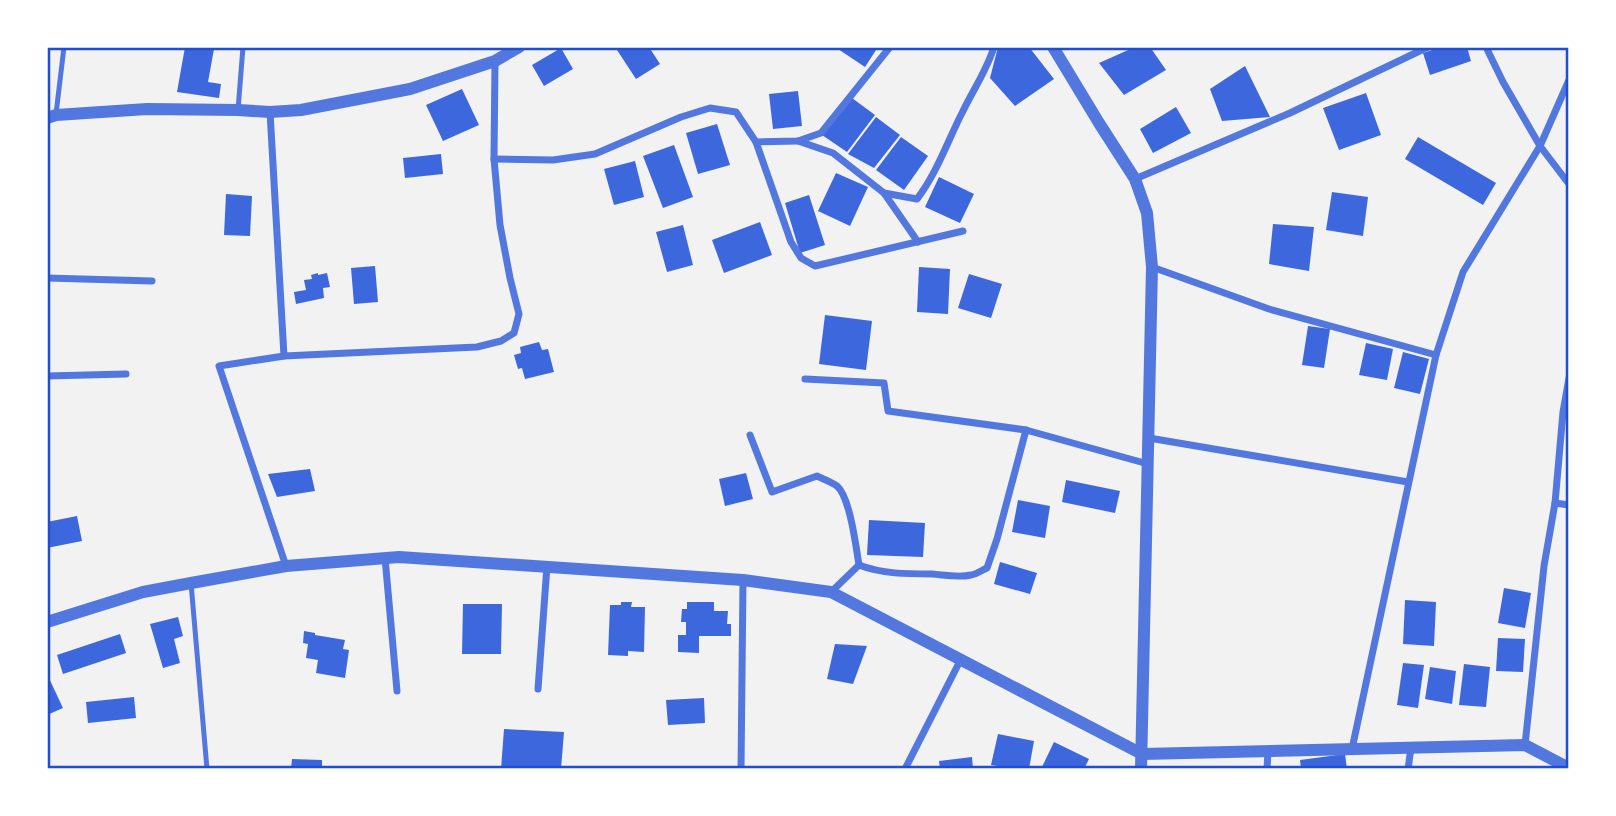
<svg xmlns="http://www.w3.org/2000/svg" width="1616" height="816" viewBox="0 0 1616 816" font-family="'IBM Plex Sans',sans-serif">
<rect width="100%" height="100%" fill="#f2f2f2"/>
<g fill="#3d67dc">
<path d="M185 47 214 49 208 82 221 84 219 98 177 92Z"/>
<path d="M615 47H649L660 64 636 79Z"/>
<path d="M835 47H878L865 67Z"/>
<path d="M998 47H1029L1054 79 1015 106 990 78Z"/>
<path d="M1135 47H1150L1166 70 1124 95 1099 63Z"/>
<path d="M1441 47H1467L1471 61 1430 75 1423 53Z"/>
<path d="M561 48 573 69 544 86 532 65Z"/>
<path d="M1245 66 1270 117 1222 121 1210 89Z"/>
<path d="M462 89 479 125 443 141 426 105Z"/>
<path d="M798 91 802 126 773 129 769 94Z"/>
<path d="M1366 93 1381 135 1339 150 1323 108Z"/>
<path d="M852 98 875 115 847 152 822 135Z"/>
<path d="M1176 107 1191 133 1153 153 1140 129Z"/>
<path d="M876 117 900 135 874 168 848 154Z"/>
<path d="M717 124 730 165 698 174 686 133Z"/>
<path d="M901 137 928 156 904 190 876 170Z"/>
<path d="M1418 137 1496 183 1483 205 1405 159Z"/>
<path d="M674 145 693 197 663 208 643 156Z"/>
<path d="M441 154 443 174 405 178 403 158Z"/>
<path d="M635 161 644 197 614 205 604 169Z"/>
<path d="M836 173 868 187 850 226 818 211Z"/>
<path d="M939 177 974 194 960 223 925 207Z"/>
<path d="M1332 192 1368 197 1363 236 1326 230Z"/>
<path d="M226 194 252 196 250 236 224 235Z"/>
<path d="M809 195 825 245 800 253 785 203Z"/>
<path d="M760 222 772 255 724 273 712 240Z"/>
<path d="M1273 224 1314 227 1309 271 1269 264Z"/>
<path d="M683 225 693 265 667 272 656 232Z"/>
<path d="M375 266 378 302 354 304 351 268Z"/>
<path d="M919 267 950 269 948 314 917 312Z"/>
<path d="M318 273V275L327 273 330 287 323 288 324 298 296 304 294 292 306 290 304 280 312 279 311 275Z"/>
<path d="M969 274 1002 284 991 318 958 308Z"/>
<path d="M825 315 872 321 866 370 819 364Z"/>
<path d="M1308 326 1330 329 1324 368 1302 365Z"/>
<path d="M539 342 542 350 548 349 554 372 525 379 522 368 518 369 514 355 521 353 520 347Z"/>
<path d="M1366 343 1393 349 1387 380 1359 375Z"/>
<path d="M1403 352 1429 359 1420 394 1394 388Z"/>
<path d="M310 469 315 491 277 497 268 474Z"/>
<path d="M746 473 753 499 725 506 719 479Z"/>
<path d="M1066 480 1120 491 1115 513 1062 502Z"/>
<path d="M1018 500 1050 506 1045 538 1012 532Z"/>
<path d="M77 516 82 541 47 548V522Z"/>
<path d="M869 520 925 523 923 557 867 555Z"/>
<path d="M1000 562 1037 573 1030 594 994 584Z"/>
<path d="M1504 588 1531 593 1525 628 1498 623Z"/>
<path d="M1405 600 1436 602 1434 646 1403 644Z"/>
<path d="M621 602H632L631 607H645L644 652 628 651V656L608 655 610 605H621Z"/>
<path d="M687 602H714V611H728L727 624H731V636H699V653L678 652V635H686V622H681L682 609H687Z"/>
<path d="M463 604H502L501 654H462Z"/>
<path d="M178 617 183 636 174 639 180 663 163 668 150 624Z"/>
<path d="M304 631 315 633V635L345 640 343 649 349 650 345 678 316 673 318 660 306 658 308 644 303 643Z"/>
<path d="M120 634 126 653 63 674 57 655Z"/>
<path d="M1498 638 1525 639 1523 672 1496 671Z"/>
<path d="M835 644 867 646 853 684 827 679Z"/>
<path d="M1403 663 1424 665 1418 708 1397 705Z"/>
<path d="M1464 664 1490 667 1486 707 1459 705Z"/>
<path d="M1430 667 1456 671 1452 704 1425 699Z"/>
<path d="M47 674 63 708 47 715Z"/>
<path d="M134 697 136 718 88 723 86 702Z"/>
<path d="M704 698 705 723 668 725 666 700Z"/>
<path d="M504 729 564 732 561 769H501Z"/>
<path d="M998 734 1034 741 1029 769H998V766L991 765Z"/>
<path d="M1054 742 1089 759 1084 769H1041Z"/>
<path d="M1345 754 1347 769H1301L1300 760Z"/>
<path d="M972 757 973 769H940L939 761Z"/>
<path d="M292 759 322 760V769H291Z"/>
</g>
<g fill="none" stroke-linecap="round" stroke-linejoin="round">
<g stroke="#5277de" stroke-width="5">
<path d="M238 110 243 47"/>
<path d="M56 114 64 47"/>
<path d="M191 583 207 769"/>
</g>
<g stroke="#5277de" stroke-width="7">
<path d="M1486 47 1503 82 1540 146 1569 184"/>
<path d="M270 112 284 356"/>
<path d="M798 141 833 153 884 193 917 199C937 173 948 140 963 111 973 90 987 70 994 47"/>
<path d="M756 142 798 141 821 133 890 47"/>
<path d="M494 159 553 160 595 154 681 117 710 108 736 112 756 142 791 242 801 258 815 266 963 231"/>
<path d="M1135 179 1290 113 1428 47"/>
<path d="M884 193 918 242"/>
<path d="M1152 267 1269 309 1436 355"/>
<path d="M47 278 152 281"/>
<path d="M47 376 126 374"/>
<path d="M805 379 884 383 888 411 1026 430 997 539 987 568C982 570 977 574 971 575 958 578 945 575 932 574 907 574 882 574 859 565L831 592"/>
<path d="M1026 430 1148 464"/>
<path d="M750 435 772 492 817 476C823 479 832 482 837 486 850 497 856 547 859 565"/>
<path d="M1149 438 1408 482"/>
<path d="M1555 503 1569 505"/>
<path d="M385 558 397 691"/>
<path d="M286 566 219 366 284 356 477 347 501 341 514 333 519 314 510 278 500 225 494 159 495 61"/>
<path d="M538 689 547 566"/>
<path d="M1525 745 1544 566 1555 503 1563 412 1569 378"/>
<path d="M1352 749 1436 355 1463 272 1540 146 1569 80"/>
<path d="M741 769 743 580"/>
<path d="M905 769 961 659"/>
<path d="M1267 769 1268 751"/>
<path d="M1408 769 1411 748"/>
</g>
<g stroke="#5277de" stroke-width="12">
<path d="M1053 47 1099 123 1135 179 1147 213 1152 267 1141 769"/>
<path d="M47 118 56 115 147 109 238 110 270 112 301 110 410 89 495 61 519 47"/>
<path d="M47 622 143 592 191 583 286 566 399 557 743 580 831 592 1142 754 1525 745 1569 768"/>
</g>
</g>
<rect width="1616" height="816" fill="none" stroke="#ffffff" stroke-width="98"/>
<rect x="49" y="49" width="1518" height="718" fill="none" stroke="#1d4ed8" stroke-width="2.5"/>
</svg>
